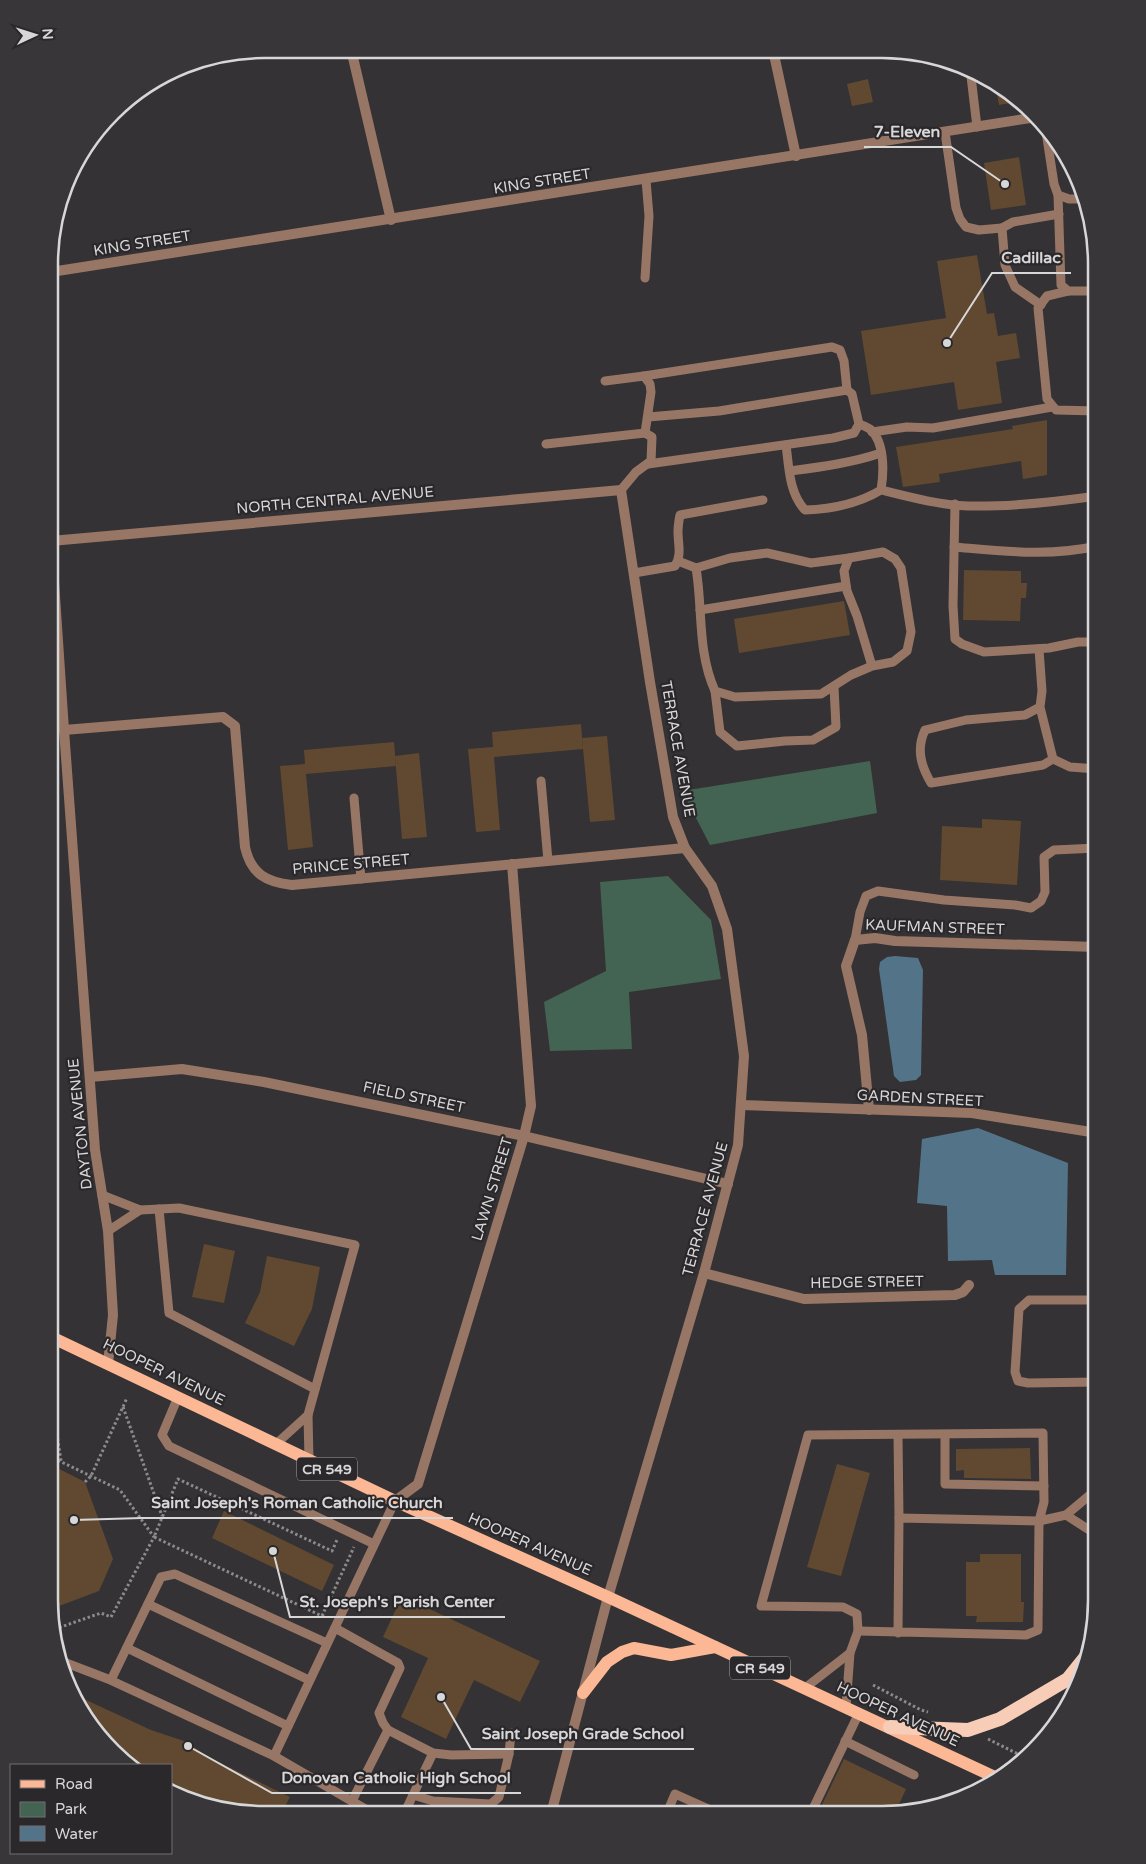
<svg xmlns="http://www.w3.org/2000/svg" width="1146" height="1864" viewBox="0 0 1146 1864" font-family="'Varela Round',sans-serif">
<rect width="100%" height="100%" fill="#343234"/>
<g fill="#436453">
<path d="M870 761 877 813 710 845 682 791Z"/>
<path d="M668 876 711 920 721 979 629 992 632 1049 550 1051 544 1002 606 971 600 882Z"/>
</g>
<g fill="#537388">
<path d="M895 956 918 958 923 970 921 1075 916 1080 900 1082 894 1076 879 969 880 962 887 957Z"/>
<path d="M978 1128 1068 1163 1066 1275H995L992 1260 948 1261 947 1206 917 1203 922 1139Z"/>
</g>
<g fill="#604930">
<path d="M868 79 873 102 852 106 847 84Z"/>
<path d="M995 83 1013 93 1021 101 999 105Z"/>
<path d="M1019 157 1026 205 991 210 984 163Z"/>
<path d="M977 255 987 314 994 313 998 336 1016 333 1020 358 996 362 1002 403 958 410 954 382 871 395 861 331 946 318 937 261Z"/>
<path d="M1047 420V475L1023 479 1021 461 939 474 940 482 903 487 896 447 1013 429 1012 426Z"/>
<path d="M964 570 1021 571V583H1027L1026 598H1021L1020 621 963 620Z"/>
<path d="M844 601 850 635 739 653 734 619Z"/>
<path d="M581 724 583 749 494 757 500 830 476 832 468 749 493 747 492 732Z"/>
<path d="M607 736 615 820 590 822 582 738Z"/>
<path d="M394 742 396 766 306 774 313 847 288 850 280 766 305 764 304 750Z"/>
<path d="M419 753 427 837 402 839 395 756Z"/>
<path d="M982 819 1021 821 1017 885 940 880 942 826 982 828Z"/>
<path d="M204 1244 235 1251 224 1303 192 1297Z"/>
<path d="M267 1256 320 1267 312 1309 294 1346 245 1323 260 1292Z"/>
<path d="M1030 1448 1031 1479 964 1478V1470L956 1471V1449Z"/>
<path d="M49 1464 85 1482 113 1559 99 1591 51 1609 49 1600Z"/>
<path d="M837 1464 870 1473 841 1576 807 1567Z"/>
<path d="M224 1511 334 1565 322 1591 212 1538Z"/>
<path d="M980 1554H1021V1602H1024L1023 1622H976L977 1616H966V1562H980Z"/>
<path d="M402 1596 540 1661 520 1702 474 1680 446 1739 401 1717 428 1658 383 1637Z"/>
<path d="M71 1693 151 1730 184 1741 212 1759 290 1797 281 1814 236 1813 182 1799 171 1793V1765H127L93 1731Z"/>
<path d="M844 1759 906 1789 895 1813 883 1815H817Z"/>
</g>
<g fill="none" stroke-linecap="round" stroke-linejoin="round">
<g stroke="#8c8b8c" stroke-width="3" stroke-dasharray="2.5 2.5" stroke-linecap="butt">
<path d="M49 1401 52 1402 61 1461"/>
<path d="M123 1407 162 1516"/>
<path d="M49 1456 120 1490 154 1537 111 1617 101 1613 55 1629"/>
<path d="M85 1482 91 1476 127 1398"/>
<path d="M322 1616 354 1547"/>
<path d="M324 1617 154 1537 178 1479 332 1551 337 1540"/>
<path d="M873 1685 921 1710 928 1712"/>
<path d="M988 1739 1026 1758"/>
</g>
<g stroke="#987665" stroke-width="9">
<path d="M970 68 977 127"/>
<path d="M1045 125 1054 184 1058 195 1069 199H1084"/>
<path d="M945 132 956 208 960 219 966 227 979 230 1002 228"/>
<path d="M1058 195 1061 285 1068 291H1097"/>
<path d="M645 278 649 216 646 180"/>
<path d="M1068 291 1047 296 1038 308 1047 399 1056 410 1097 411"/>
<path d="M1041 305 1015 287 1005 265 1002 228 1013 222 1059 214"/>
<path d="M644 376 832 347 840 350 844 361 847 390"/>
<path d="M605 381 644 376 650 384 651 392 645 433"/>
<path d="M872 432 907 427 933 428 1052 407"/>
<path d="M546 444 645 433 652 437 651 461 636 472 621 490"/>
<path d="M786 445C789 467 789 493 805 510 833 509 858 504 881 490 884 472 885 442 870 429 867 427 862 425 859 424"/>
<path d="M648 464 833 438 854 433 859 424 852 394 847 390 719 411 648 417"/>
<path d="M790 471C821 467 851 463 881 453"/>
<path d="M881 490C909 497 939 505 968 506 1010 507 1055 502 1097 496"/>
<path d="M955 504 953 606 955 639 962 644 984 652 1049 648 1078 642H1097"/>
<path d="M954 547C1002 551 1050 557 1097 546"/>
<path d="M678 561 696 568C703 609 697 651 715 691L735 697 821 694 851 675 872 666 893 662 907 651 911 632 901 568 895 559 883 552 849 558 844 571 847 591 857 616 872 666"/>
<path d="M696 568 730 558 767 553 811 563 849 558"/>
<path d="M634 573 675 566C682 555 678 544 678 532 678 526 679 520 680 515L763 500"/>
<path d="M700 610 846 586"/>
<path d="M1039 649 1042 691 1040 707 1025 715 966 720 925 730C916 749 921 766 931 783L1043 765 1053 759 1040 707"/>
<path d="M715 691 720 732 737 746 785 741 813 740 836 727 834 687"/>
<path d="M1053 759 1070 767 1097 769"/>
<path d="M541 781 548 861"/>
<path d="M354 798 361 879"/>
<path d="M855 940 860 912 866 896 878 891 944 900 1015 905 1031 908 1041 901 1045 892 1044 857 1054 850 1097 848"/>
<path d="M102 1195 140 1210 179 1208 355 1245 308 1415"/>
<path d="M159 1209 169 1313 315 1389"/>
<path d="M108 1231 140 1210"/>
<path d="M1097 1382 1028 1383 1018 1381 1015 1372 1019 1309 1029 1300H1097"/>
<path d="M178 1397 162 1435 169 1446 374 1544"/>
<path d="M898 1435 899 1518"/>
<path d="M945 1435V1484L1044 1486"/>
<path d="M276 1444 308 1415 309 1460"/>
<path d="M1066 1515 1097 1535"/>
<path d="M148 1604 309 1680"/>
<path d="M335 1628 398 1663 400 1668 379 1713 383 1723 388 1730 433 1753 451 1755 509 1754 511 1733"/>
<path d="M858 1631 1026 1635 1038 1630 1039 1521 899 1518 898 1633"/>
<path d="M127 1648 288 1726"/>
<path d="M61 1661 108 1679 274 1756 374 1814"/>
<path d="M111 1680 161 1577 175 1574 327 1643"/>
<path d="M805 1688 850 1653"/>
<path d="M846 1707 850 1653 858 1631 857 1614 843 1607 761 1606 808 1435 1043 1433 1044 1502 1039 1521 1066 1515 1097 1489"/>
<path d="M845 1741 914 1775"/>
<path d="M274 1756 395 1501"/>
<path d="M413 1795 433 1753"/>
<path d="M352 1801 388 1730"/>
<path d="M404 1814 413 1795 433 1801 491 1804 499 1797 509 1754"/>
<path d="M666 1815 675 1794 722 1815"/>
<path d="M810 1815 859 1713"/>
</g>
<g stroke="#987665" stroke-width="10">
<path d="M351 49 391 220"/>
<path d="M773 50 796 156"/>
<path d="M51 272 1037 117"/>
<path d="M51 541 621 490 650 682 673 817 685 848 712 886 727 929 744 1056 738 1145 704 1273 608 1597 551 1814"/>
<path d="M64 730 223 717 235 726 245 847C251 874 266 882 292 885L685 848"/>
<path d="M90 1077 182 1069 264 1082 524 1136 728 1184"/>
<path d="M741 1105 972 1113 1097 1133"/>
<path d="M869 1110 862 1035 846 966 855 940 875 938 895 941 1097 947"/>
<path d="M704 1273 804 1299 955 1295 963 1292 969 1285"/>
<path d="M395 1501 418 1484 524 1136 531 1106 512 864"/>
</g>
<path stroke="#987665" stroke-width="10" d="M50 522 64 730 95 1150 108 1231 113 1315 108 1364"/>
<g stroke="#fcb795" stroke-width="12">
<path d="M49 1336 395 1501 608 1597 999 1779"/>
<path d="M583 1693 607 1662 622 1652 634 1648 671 1655 715 1647"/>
</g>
<path stroke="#f8cdb8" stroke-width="14" d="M890 1727 968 1730 1000 1719 1068 1679 1089 1653"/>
</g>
<g text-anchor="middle" stroke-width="4.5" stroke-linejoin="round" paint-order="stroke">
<g fill="#2a282a" stroke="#a4a2a4" stroke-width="1">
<rect x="297" y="1457.5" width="60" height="23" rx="4"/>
<rect x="730" y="1656.5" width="60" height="23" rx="4"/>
</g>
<g font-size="14" font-weight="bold" fill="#d8d7d8">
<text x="327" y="1474">CR 549</text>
<text x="760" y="1673">CR 549</text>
</g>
<g font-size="15" fill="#d8d7d8" stroke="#2a282a">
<text transform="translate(542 181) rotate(-9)" y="5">KING STREET</text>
<text transform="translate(142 243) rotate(-9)" y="5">KING STREET</text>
<text transform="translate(335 500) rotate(-5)" y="5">NORTH CENTRAL AVENUE</text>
<text transform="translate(678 749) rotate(80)" y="5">TERRACE AVENUE</text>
<text transform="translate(351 864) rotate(-5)" y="5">PRINCE STREET</text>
<text transform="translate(935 927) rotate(2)" y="5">KAUFMAN STREET</text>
<text transform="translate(414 1097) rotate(12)" y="5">FIELD STREET</text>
<text transform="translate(920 1098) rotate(3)" y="5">GARDEN STREET</text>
<text transform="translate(80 1124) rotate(-96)" y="5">DAYTON AVENUE</text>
<text transform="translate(492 1189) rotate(-73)" y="5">LAWN STREET</text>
<text transform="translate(705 1209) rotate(-75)" y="5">TERRACE AVENUE</text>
<text transform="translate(867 1282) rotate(-1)" y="5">HEDGE STREET</text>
<text transform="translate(164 1372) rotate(26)" y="5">HOOPER AVENUE</text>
<text transform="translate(530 1544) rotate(24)" y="5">HOOPER AVENUE</text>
<text transform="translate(898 1714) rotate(25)" y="5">HOOPER AVENUE</text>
</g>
</g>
<path d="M0 0H1146V1864H0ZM264 58H882A206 206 0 0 1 1088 264V1600A206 206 0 0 1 882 1806H264A206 206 0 0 1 58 1600V264A206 206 0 0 1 264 58Z" fill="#383638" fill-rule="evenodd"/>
<path fill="none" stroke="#d8d7d8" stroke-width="2.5" d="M264 58H882A206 206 0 0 1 1088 264V1600A206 206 0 0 1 882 1806H264A206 206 0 0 1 58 1600V264A206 206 0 0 1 264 58Z"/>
<path fill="none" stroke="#d8d7d8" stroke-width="2" d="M1005 184L951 147H864M947 343L992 273H1071M74 1520L142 1518H453M273 1551L290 1617H505M441 1697L471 1749H694M188 1746L272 1793H521"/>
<g fill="#d8d7d8" stroke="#2a282a" stroke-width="2">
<circle cx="1005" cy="184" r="5"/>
<circle cx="947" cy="343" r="5"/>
<circle cx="74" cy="1520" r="5"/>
<circle cx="273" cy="1551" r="5"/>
<circle cx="441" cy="1697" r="5"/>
<circle cx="188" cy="1746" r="5"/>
</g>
<g font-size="16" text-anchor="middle" font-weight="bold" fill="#d8d7d8" stroke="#2a282a" stroke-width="4.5" stroke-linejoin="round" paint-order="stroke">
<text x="907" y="137">7-Eleven</text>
<text x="1031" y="263">Cadillac</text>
<text x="297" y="1508">Saint Joseph's Roman Catholic Church</text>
<text x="397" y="1607">St. Joseph's Parish Center</text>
<text x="583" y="1739">Saint Joseph Grade School</text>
<text x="396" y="1783">Donovan Catholic High School</text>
</g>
<rect x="10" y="1764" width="162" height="90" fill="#2a282a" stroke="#706e70"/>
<rect x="20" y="1780" width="25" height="8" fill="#fcb795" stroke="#706e70"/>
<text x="55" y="1789" font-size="15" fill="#d8d7d8">Road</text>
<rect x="20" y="1802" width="25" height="15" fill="#436453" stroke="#706e70"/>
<text x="55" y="1814" font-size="15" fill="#d8d7d8">Park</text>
<rect x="20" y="1826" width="25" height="15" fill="#537388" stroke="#706e70"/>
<text x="55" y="1839" font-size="15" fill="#d8d7d8">Water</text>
<g transform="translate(35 35) rotate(86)" stroke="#2a282a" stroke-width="4" paint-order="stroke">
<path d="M0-4L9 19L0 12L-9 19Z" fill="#d8d7d8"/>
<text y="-8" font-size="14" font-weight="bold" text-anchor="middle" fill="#d8d7d8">N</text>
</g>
</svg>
